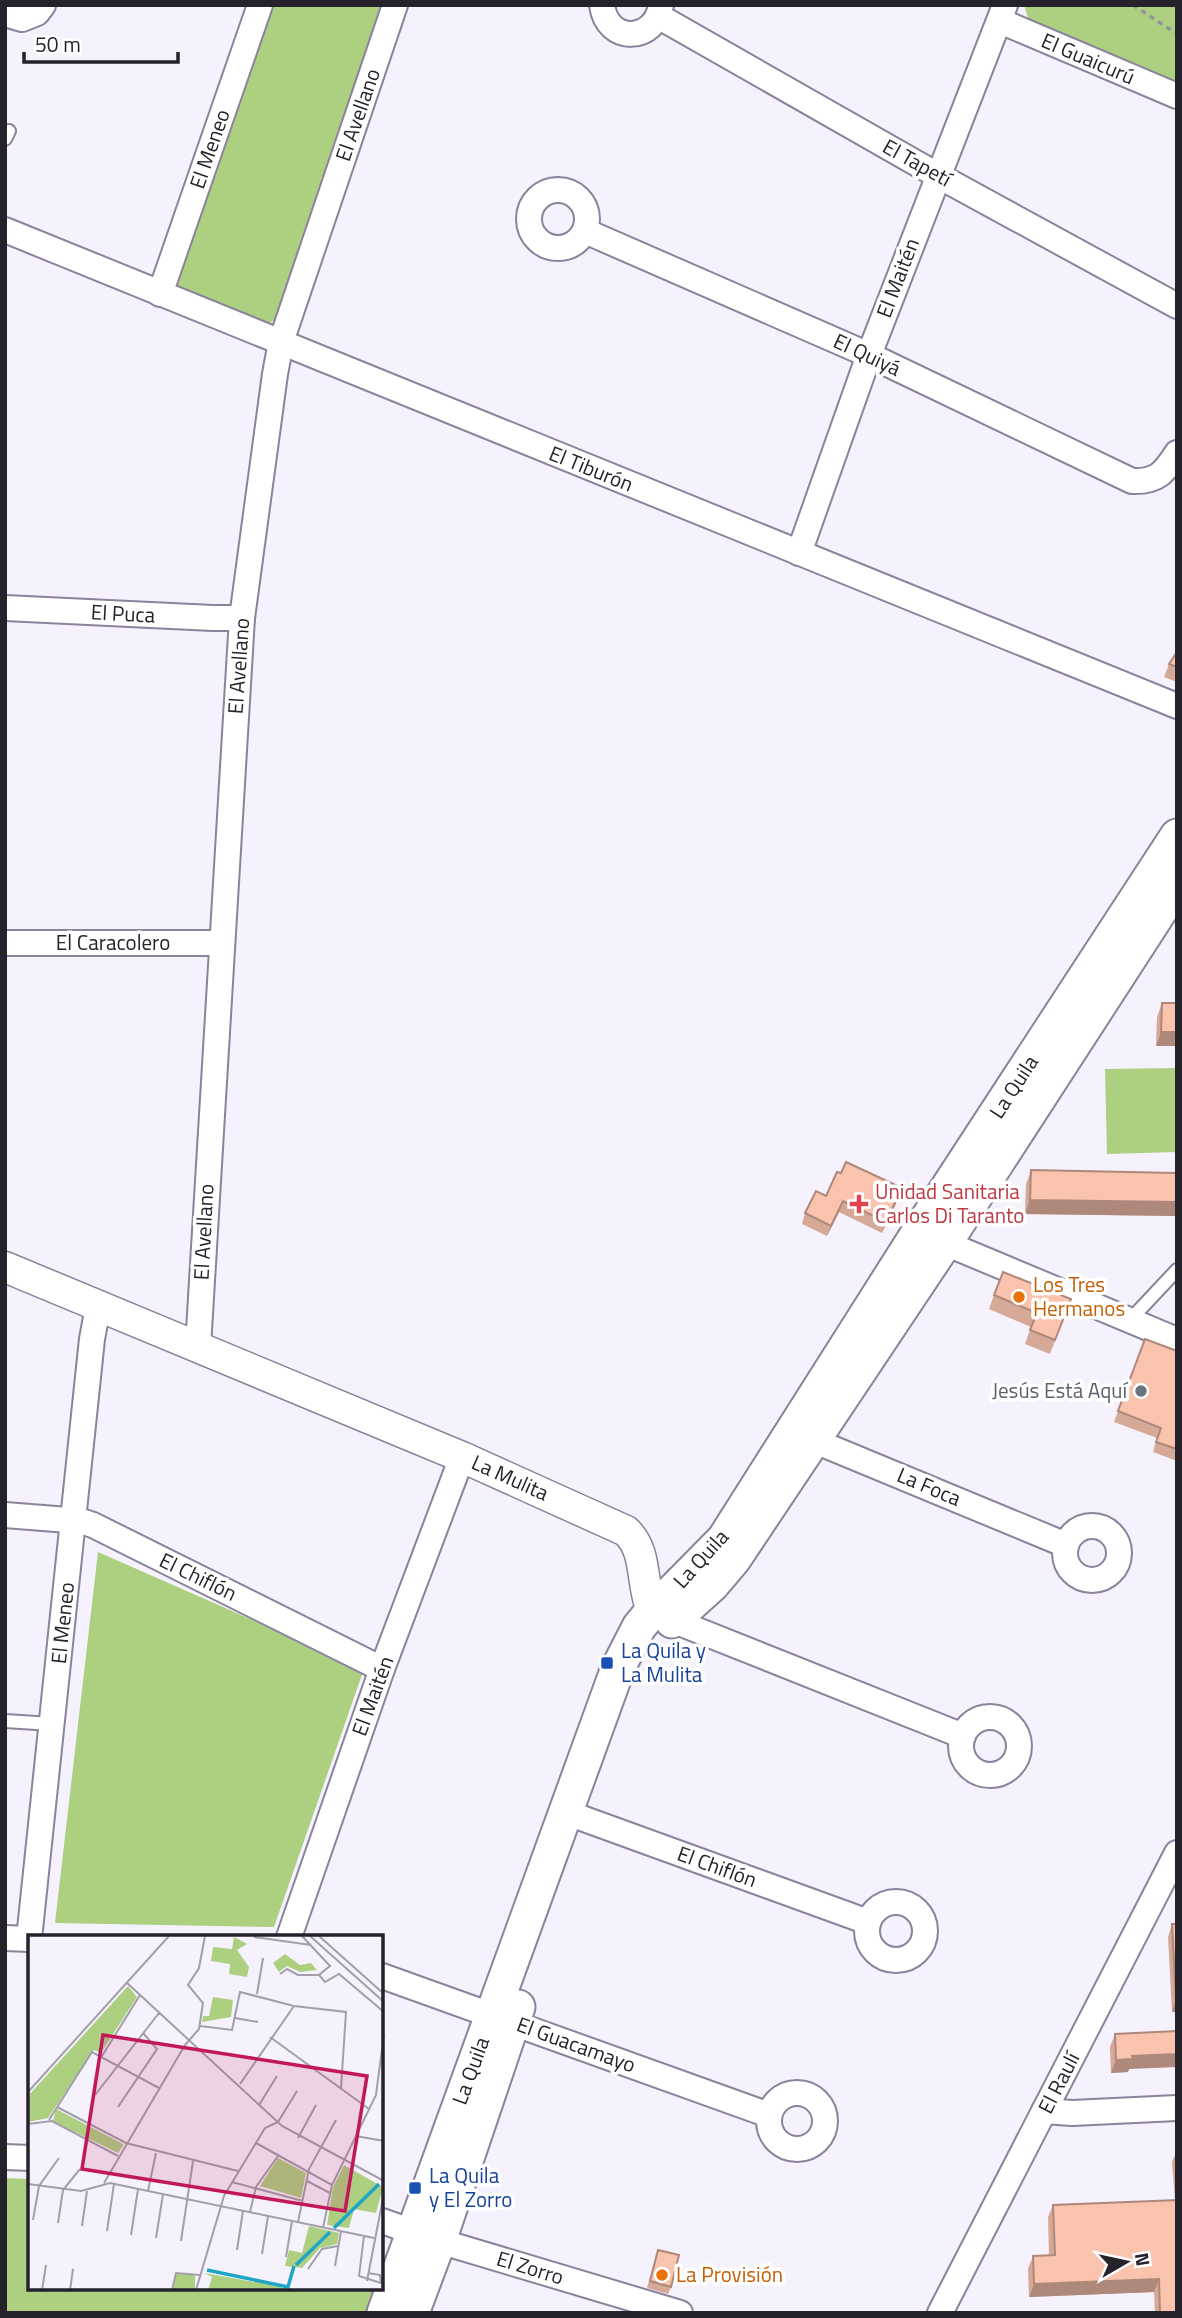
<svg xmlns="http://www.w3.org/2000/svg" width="1182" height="2318" viewBox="0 0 1182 2318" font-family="'Titillium Web',sans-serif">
<rect width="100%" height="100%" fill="#f5f2fd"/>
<g fill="#accf80">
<path d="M266 5H390L276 319 268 324 185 293 177 285V271Z"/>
<path d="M1024 5H1177V84L1029 21Z"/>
<path d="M1177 1068V1152L1107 1154 1105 1069Z"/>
<path d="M98 1552 364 1669 274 1927 55 1923Z"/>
<path d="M5 2178 30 2179V2288H375L367 2313H5Z"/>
</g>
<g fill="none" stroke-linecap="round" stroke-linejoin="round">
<defs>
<g id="service">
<path d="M5 139 9 131"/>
<path d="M1130 1320 1177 1270"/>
<path d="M5 1721 52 1724"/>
</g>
<g id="minor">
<path d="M602 5C607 44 655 43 661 5"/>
<path d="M5 14 22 19 37 13 43 5"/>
<path d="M658 16 937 175 1177 306"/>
<path d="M1000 21 1177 96"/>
<circle cx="558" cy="219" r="29"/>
<path d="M5 230 1177 706"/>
<path d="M585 231 869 355 1132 481C1157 482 1164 473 1177 453"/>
<path d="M160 294 260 5"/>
<path d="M799 553 869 355 1005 5"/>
<path d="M5 608 213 618H242"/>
<path d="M5 943H221"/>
<path d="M945 1243 1177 1340"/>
<path d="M198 1347 242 618 275 374 281 342 395 5"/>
<path d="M798 1434 1066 1545"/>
<path d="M5 1515 81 1521 93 1525 382 1669"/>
<circle cx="1092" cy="1553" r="27"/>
<path d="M672 1620 963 1736"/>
<circle cx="990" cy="1746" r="29"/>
<path d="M565 1812 868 1922"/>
<circle cx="896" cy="1931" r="29"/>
<path d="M289 1937 382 1669 462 1457"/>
<path d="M5 1938 30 1939"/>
<path d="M29 1939 92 1339 98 1307"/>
<path d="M382 1976 769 2115"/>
<circle cx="797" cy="2121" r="28"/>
<path d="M1044 2111 1072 2113 1177 2108"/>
<path d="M5 2157 30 2158"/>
<path d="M382 2221 439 2241 680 2313"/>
<path d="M940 2313 1177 1853"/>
</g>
<path id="tertiary" d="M5 1267 462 1457 626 1531C647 1551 641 1579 650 1605L672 1620"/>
<g id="secondary">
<path d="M672 1621 712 1585 734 1559 945 1243 1177 885"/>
<path d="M384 2313 618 1668 639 1627 648 1616 724 1539 918 1233 1177 836"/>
<path d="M412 2313 439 2241 518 2007"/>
</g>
</defs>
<use href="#service" stroke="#8b829b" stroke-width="16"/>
<use href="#minor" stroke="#8b829b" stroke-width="28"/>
<use href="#tertiary" stroke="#8b829b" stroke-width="33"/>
<use href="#secondary" stroke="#8b829b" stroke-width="37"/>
<path stroke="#96939e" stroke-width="3.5" stroke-dasharray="5 5" stroke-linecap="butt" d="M1133 5 1177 34"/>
<use href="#service" stroke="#fff" stroke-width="12"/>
<use href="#minor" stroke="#fff" stroke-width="24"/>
<use href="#tertiary" stroke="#fff" stroke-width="30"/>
<use href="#secondary" stroke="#fff" stroke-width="33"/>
</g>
<g fill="#d6a896">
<path d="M1177 652V682L1164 677 1169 664Z"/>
<path d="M1162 1003H1177L1156 1046 1157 1017Z"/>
<path d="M1031 1170 1177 1173V1216L1025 1214 1026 1184Z"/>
<path d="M841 1173 902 1188 882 1233 839 1212 827 1236 802 1224 805 1213 826 1196Z"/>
<path d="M994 1295 1071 1299 1050 1354 1025 1344 1031 1327 989 1309Z"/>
<path d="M1145 1339 1177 1351V1461L1153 1452 1157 1438 1114 1422Z"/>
<path d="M1172 1924 1177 2012H1172L1168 1937Z"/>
<path d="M1115 2034 1129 2069 1128 2072 1111 2073 1110 2047Z"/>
<path d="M1177 2150V2313H1155L1154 2292 1029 2297 1028 2269 1033 2256 1049 2255 1048 2217 1053 2205 1175 2200 1172 2162Z"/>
<path d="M658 2250 671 2287 668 2294 647 2288Z"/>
</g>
<g fill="#ae887a">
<path d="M1161 1032H1177V1046H1156Z"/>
<path d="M902 1188 898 1199 882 1233 886 1222Z"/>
<path d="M1030 1200 1177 1202V1216L1025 1214Z"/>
<path d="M843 1201 839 1212 827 1236 831 1226Z"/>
<path d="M1177 1999V2012H1172L1176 1999Z"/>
<path d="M1177 2054V2067L1129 2069 1128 2072 1111 2073 1116 2060 1132 2056Z"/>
<path d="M1159 2279 1154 2292 1029 2297 1034 2284Z"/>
</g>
<g fill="#f9c3ae" stroke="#ae887a" stroke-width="2">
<path d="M1177 652V667L1169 664Z"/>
<path d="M1162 1003H1177V1032H1161Z"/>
<path d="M846 1162 902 1188 886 1222 843 1201 831 1226 805 1213 816 1191 826 1196 837 1172 841 1173Z"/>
<path d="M1031 1170 1177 1173V1202L1030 1200Z"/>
<path d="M1003 1272 1071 1299 1055 1340 1030 1330 1037 1313 994 1295Z"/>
<path d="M1145 1339 1177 1351V1449L1156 1442 1161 1428 1118 1411Z"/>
<path d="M1172 1924H1177L1176 1999Z"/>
<path d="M1177 2031V2054L1132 2056 1133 2059 1116 2060 1115 2034Z"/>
<path d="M1177 2200V2313H1160L1159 2279 1034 2284 1033 2256 1055 2255 1053 2205Z"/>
<path d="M658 2250 679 2255 671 2287 650 2281Z"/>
</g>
<path fill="#e0444e" stroke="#fff" stroke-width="2.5" d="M855.5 1193.5h7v7h7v7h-7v7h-7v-7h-7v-7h7z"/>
<g fill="#e8710a" stroke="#fff" stroke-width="2.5">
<circle cx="1019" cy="1297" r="7"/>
<circle cx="662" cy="2275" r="7"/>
</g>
<circle fill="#6b7280" stroke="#fff" stroke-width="2.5" cx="1141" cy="1391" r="7"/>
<g fill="#1a4fb4" stroke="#fff" stroke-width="2.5">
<rect x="600" y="1656" width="14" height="14" rx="3.5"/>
<rect x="408" y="2181" width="14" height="14" rx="3.5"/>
</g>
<g text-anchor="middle" stroke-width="7" stroke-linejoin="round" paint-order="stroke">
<g font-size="21" fill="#25222c" stroke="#fff">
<text transform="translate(1088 59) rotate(23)" y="7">El Guaicurú</text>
<text transform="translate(358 115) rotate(-71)" y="7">El Avellano</text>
<text transform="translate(210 149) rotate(-71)" y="7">El Meneo</text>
<text transform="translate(917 163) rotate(29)" y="7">El Tapetí</text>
<text transform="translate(898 278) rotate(-69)" y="7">El Maitén</text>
<text transform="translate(867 355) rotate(25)" y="7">El Quiyá</text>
<text transform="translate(591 469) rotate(22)" y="7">El Tiburón</text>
<text transform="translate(123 614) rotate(3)" y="7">El Puca</text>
<text transform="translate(239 666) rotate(-86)" y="7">El Avellano</text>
<text x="113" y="950">El Caracolero</text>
<text transform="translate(1014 1087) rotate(-57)" y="7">La Quila</text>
<text transform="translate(204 1232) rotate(-87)" y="7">El Avellano</text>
<text transform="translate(510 1478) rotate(24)" y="7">La Mulita</text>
<text transform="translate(929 1487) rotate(23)" y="7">La Foca</text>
<text transform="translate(701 1559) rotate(-48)" y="7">La Quila</text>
<text transform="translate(198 1577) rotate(26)" y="7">El Chiflón</text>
<text transform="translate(63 1623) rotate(-84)" y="7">El Meneo</text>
<text transform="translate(373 1696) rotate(-70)" y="7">El Maitén</text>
<text transform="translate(717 1867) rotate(20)" y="7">El Chiflón</text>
<text transform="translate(576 2045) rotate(20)" y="7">El Guacamayo</text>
<text transform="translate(471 2071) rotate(-70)" y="7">La Quila</text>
<text transform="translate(1059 2083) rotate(-63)" y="7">El Raulí</text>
<text transform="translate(530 2268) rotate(17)" y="7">El Zorro</text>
</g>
<g font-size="21" fill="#be3a42" stroke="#fff" text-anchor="start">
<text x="875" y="1199">Unidad Sanitaria<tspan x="875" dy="24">Carlos Di Taranto</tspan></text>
</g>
<g font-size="21" fill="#c56008" stroke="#fff" text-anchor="start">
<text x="1033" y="1292">Los Tres<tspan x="1033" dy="24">Hermanos</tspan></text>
<text x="676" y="2282">La Provisión</text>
</g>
<g font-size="21" fill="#5b616d" stroke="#fff" text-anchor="end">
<text x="1127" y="1398">Jesús Está Aquí</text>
</g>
<g font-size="21" fill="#164399" stroke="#fff" text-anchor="start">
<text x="621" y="1658">La Quila y<tspan x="621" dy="24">La Mulita</tspan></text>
<text x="429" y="2183">La Quila<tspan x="429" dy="24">y El Zorro</tspan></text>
</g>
</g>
<g transform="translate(28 1935)">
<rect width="355" height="355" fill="#f5f2fd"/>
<path d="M206 2 219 9 209 15 221 32 219 42 201 39 202 29 183 26 185 12 204 14ZM257 19 272 30 283 28 289 35 272 37 259 31 251 37 245 28ZM100 51 109 62 73 118 66 115 20 183 0 187V161ZM185 62 205 65 203 82 174 87 175 81H181ZM28 174 95 209V211L90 218 25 186ZM250 223 278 238 273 263 232 251ZM316 230 355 252 348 278 326 274 321 293 299 290 305 252ZM281 291 311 298 309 309 292 313 274 333 257 331 261 315 274 318ZM176 338 250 351 259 355H180L184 342ZM148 339 167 340V355H145Z" fill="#accf80"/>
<path fill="none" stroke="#20a6c5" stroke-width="3.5" d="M306 293 351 249M268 330 302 297M179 335 260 352 266 331"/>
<path fill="none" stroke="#a29fa9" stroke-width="2" d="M274 1 302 31 291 40 297 47 311 39 356 77M282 1 356 67M291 1 356 59M226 2 283 10M252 39 259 34 270 40H291M98 47 254 191 356 246M229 59 235 23M207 83 230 87M172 91 204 95 212 57 266 71 318 77 313 153M242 102 341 174M74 121 112 60M212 149 266 71M0 157 141 1M67 160 131 78M231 170 249 141M29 172 98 208 210 236M90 172 129 114 115 98M21 185 64 117 131 153M0 189 24 186 90 221M328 201 356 206M270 203 288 170M228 208 304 250M279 246 302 258M204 247 275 266M76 248 157 110 171 94 175 68 160 50 171 33 177 1M0 249 53 256 82 248 346 303M120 256 128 218M222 277 228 252 250 221M5 285 11 251 31 223M270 287 281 234 308 185M30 288 35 255 52 234M54 291 59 256M295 293 304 250 348 160 356 99M79 296 86 249M103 300 110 254M336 301 331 341 356 349M128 303 135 259M153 306 165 226M209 315 215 276M234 319 240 281M258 322 264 286M307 331 313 296M280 334 294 314 310 311M340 338 352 340 353 349M339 346 356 258M14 355 18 330M42 355 45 334M144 355 148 338 172 340M168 355 196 261 237 193 250 187 269 156"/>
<path fill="#c2185b" fill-opacity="0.15" stroke="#c2185b" stroke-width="3.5" d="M75 100 339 141 317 276 54 234Z"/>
<rect width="355" height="355" fill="none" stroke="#25222c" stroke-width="3.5"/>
</g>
<rect width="1182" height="2318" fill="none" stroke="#25222c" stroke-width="14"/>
<g transform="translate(1126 2262) rotate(81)" stroke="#ffffff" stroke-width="5" paint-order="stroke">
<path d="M0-5L12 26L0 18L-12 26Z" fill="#25222c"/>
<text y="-10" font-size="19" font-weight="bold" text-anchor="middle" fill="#25222c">N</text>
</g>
<path d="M24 52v10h154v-10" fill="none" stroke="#25222c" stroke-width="3.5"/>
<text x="35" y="52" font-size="21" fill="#25222c" stroke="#ffffff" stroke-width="5" paint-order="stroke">50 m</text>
</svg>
